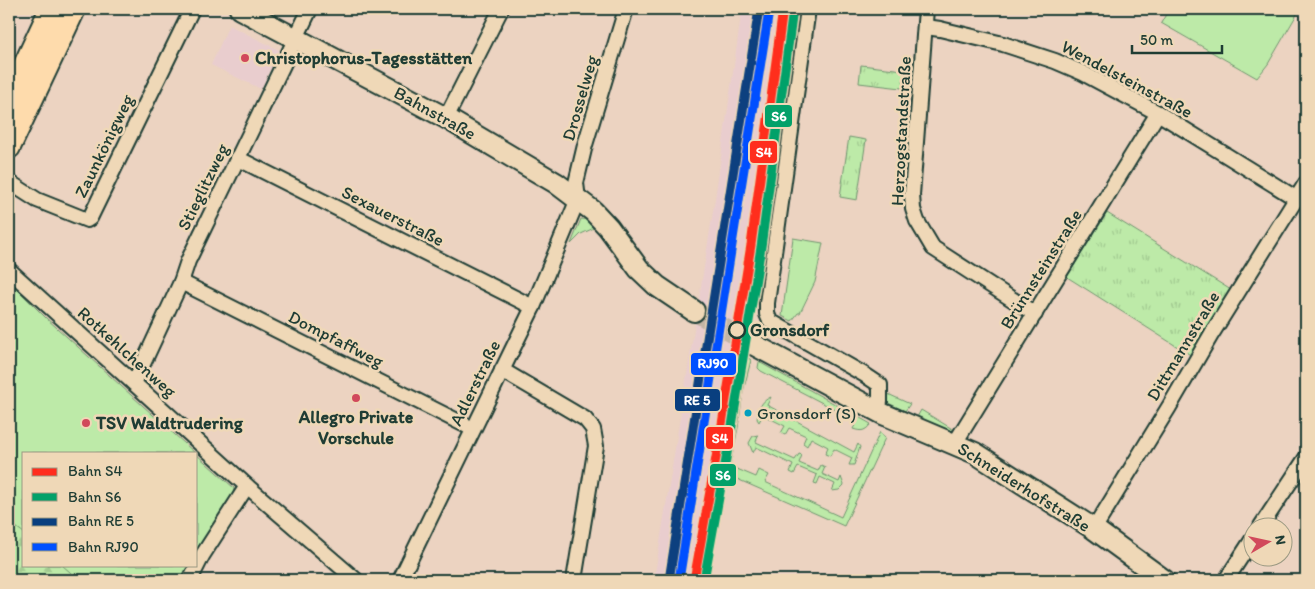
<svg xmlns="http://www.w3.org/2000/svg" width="1315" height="589" viewBox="0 0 1315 589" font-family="Itim,sans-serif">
<defs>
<pattern id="forest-firs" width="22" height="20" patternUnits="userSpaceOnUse" patternTransform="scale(1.25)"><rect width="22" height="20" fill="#bdeaa8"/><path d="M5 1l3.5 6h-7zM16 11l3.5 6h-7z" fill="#a2ca91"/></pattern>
<pattern id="park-tufts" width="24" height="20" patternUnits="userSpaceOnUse" patternTransform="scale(1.25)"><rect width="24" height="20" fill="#bdeaa8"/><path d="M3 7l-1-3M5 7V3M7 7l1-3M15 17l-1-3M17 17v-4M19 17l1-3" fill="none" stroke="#a2ca91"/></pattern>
</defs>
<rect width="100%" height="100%" fill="#ecd3c1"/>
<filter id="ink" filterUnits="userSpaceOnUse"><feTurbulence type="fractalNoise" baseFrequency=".02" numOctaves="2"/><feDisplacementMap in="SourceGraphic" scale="10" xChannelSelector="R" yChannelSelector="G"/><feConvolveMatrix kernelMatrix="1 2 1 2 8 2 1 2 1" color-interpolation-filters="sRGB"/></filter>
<g filter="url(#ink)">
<g fill="#e9cdce">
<path d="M742 9H790L758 246 714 507 715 512 714 522 711 525 701 580H654L715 199Z"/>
<path d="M229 25 279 50 261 89 211 65Z"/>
</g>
<g fill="#bdeaa8" stroke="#6e946e">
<path d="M1169 9H1300L1268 64 1257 78 1161 23Z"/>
<path d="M581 219 588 220 594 228 581 234 571 244Z"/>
<path d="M793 238 823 243 815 282 800 313H798L792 321 782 316Z"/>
<path d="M9 281 46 318 195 453H24V565H191L186 580H9Z"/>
<path d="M741 352 751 360 743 392 738 428 730 466 756 477 759 470 769 475 765 482 841 517 880 432 885 438 844 526 721 472Z"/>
<path d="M759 362 871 424C865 431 862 432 853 429L857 421 761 371 758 368Z"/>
<path d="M888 394 910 404 905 411 888 403Z"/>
<path d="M771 397 767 405 854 452 858 444 860 447 854 465H849L852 458 834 449 830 456 825 454 828 447 811 438 807 446 803 443 806 436 789 428 785 435 781 433 785 426 763 415 759 422 757 419C760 407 760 402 771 397Z"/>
<path d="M921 410 954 430 949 432 916 419Z"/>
<path d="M758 435 756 442 795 460 799 454 802 455 799 463 818 471 821 465 825 467 822 474 839 482 841 477 844 485 839 490 832 491 835 484 820 477 817 484 814 483 817 475 798 467 794 474 790 472 793 465 756 447 753 453 749 443 753 436Z"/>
<path d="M196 454 234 488 233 493 196 552Z"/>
</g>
<path fill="url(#forest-firs)" stroke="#6e946e" d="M9 522 24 533V565H62L79 580H9Z"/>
<g fill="url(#park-tufts)" stroke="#6e946e">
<path d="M861 65 912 71 910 89 859 83Z"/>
<path d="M849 137 866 140 857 200 840 197Z"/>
<path d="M1107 213 1231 290 1192 356 1067 277Z"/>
</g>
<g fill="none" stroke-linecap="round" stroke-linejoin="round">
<path stroke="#c3b5a5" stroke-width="20" stroke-dasharray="20 10" stroke-linecap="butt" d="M694 311 743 339"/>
<defs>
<g id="street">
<path d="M808 9 767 303V314L770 321 865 375 880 385V402L877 410"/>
<path d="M926 9 912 195 913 209 917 221 933 248 1035 314"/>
<path d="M926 27 940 29 1003 44 1055 61 1083 73 1158 113 1297 199"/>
<path d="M446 118 501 9"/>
<path d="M237 158 533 307"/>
<path d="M9 182 37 200 87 220 90 218 192 9"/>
<path d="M9 270 247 486 356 580"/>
<path d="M181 282 473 429"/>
<path d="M502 370 585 419 593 429 596 446 574 580"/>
<path d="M134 383 181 282 188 261 310 9"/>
<path d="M955 443 1158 113"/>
<path d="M1261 526 1306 458"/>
<path d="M1094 529 1169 407 1211 335 1306 183"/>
<path d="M190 580 202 556 247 486"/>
<path d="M400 580 533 307 578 199 576 183 585 145 626 9"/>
<path d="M1226 580 1252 540"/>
</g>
<g id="secondary">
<path d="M240 9 446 118 556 183 593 211 608 227 639 269 657 286 694 311"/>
<path d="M743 339 883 414 975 453 1094 529 1164 580"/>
</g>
<g id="primary">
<path d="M9 99 51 9"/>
<path d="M9 147 74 9"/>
</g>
</defs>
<use href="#street" stroke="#1f3d34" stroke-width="18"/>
<use href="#secondary" stroke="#1f3d34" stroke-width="24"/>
<use href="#primary" stroke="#1f3d34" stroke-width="26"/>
<use href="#street" stroke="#efd8b7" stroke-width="14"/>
<use href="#secondary" stroke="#efd8b7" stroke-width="20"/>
<use href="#primary" stroke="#fedbac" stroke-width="22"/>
<defs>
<path id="rail-1" d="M694 580 722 424 751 245 783 9"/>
<path id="rail-2" d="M704 580 732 426 761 247 793 10"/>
<path id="rail-3" d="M669 580 759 9"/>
<path id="rail-4" d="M679 580 769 11"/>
</defs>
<use href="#rail-1" stroke="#efd8b7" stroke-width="12"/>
<use href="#rail-2" stroke="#efd8b7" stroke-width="12"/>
<use href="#rail-3" stroke="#efd8b7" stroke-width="12"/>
<use href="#rail-4" stroke="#efd8b7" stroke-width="12"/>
<use href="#rail-1" stroke="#ff2d1d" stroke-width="9"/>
<use href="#rail-2" stroke="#03a169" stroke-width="9"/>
<use href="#rail-3" stroke="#093f7f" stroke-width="9"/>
<use href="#rail-4" stroke="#0050ff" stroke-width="9"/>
</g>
</g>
<g fill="#d1495b" stroke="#efd8b7" stroke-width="2">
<circle cx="245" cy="58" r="5"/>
<circle cx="356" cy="398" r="5"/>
<circle cx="86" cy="423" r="5"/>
</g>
<circle fill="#efd8b7" stroke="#1f3d34" stroke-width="2.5" cx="737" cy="330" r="8"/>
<circle fill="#039ebf" stroke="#efd8b7" stroke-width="2" cx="748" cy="413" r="4.5"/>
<g text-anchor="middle" stroke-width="5" stroke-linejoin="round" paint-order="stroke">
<g font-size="17" fill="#1f3d34" stroke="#efd8b7" text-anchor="start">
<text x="757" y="419">Gronsdorf (S)</text>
</g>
<g font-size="18" font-weight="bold" fill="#1f3d34" stroke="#efd8b7" text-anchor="start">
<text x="255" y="64">Christophorus-Tagesstätten</text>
<text x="356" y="423" text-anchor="middle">Allegro Private<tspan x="356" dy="21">Vorschule</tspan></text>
<text x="96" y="429">TSV Waldtrudering</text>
</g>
<g font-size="18" fill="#1f3d34" stroke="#efd8b7">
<text transform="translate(1127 79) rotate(28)" y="6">Wendelsteinstraße</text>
<text transform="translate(580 98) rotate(-74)" y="6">Drosselweg</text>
<text transform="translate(435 113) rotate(29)" y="6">Bahnstraße</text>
<text transform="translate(901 131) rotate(-87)" y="6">Herzogstandstraße</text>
<text transform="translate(104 146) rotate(-64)" y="6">Zaunkönigweg</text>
<text transform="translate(203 187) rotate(-64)" y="6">Stieglitzweg</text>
<text transform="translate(393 216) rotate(27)" y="6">Sexauerstraße</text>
<text transform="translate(1041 269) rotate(-58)" y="6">Brünnsteinstraße</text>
<text transform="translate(336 339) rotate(27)" y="6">Dompfaffweg</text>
<text transform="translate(1183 346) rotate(-59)" y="6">Dittmannstraße</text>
<text transform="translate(127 352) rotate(42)" y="6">Rotkehlchenweg</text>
<text transform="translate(475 383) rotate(-64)" y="6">Adlerstraße</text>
<text transform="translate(1024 487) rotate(32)" y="6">Schneiderhofstraße</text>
</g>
<g font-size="18" font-weight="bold" fill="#1f3d34" stroke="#efd8b7" text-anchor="start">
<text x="750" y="336">Gronsdorf</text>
</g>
</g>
<g stroke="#efd8b7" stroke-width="2">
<rect x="764" y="104" width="29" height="24" rx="5" fill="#03a169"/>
<rect x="749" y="140" width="29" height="24" rx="5" fill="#ff2d1d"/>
<rect x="690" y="352" width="47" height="24" rx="5" fill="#0050ff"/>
<rect x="674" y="388" width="47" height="24" rx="5" fill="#093f7f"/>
<rect x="705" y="426" width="29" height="24" rx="5" fill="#ff2d1d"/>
<rect x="709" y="463" width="28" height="24" rx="5" fill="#03a169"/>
</g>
<g font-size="14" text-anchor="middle" font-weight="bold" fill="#fff">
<text x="779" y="121">S6</text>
<text x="764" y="157">S4</text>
<text x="713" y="368">RJ90</text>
<text x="697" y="405">RE 5</text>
<text x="720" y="443">S4</text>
<text x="723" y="480">S6</text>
</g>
<rect width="1315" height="589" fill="none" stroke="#efd8b7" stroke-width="30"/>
<rect x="15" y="15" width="1285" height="559" fill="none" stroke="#1f3d34" stroke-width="2" filter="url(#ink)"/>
<rect x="22" y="452" width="175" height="115" fill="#efd8b7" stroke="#9c9a83"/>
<rect x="32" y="468" width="25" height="8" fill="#ff2d1d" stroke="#9c9a83"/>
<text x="68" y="476" font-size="15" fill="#1f3d34">Bahn S4</text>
<rect x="32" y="493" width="25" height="8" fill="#03a169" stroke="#9c9a83"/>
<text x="68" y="502" font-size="15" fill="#1f3d34">Bahn S6</text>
<rect x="32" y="518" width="25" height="8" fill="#093f7f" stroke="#9c9a83"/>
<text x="68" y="526" font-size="15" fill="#1f3d34">Bahn RE 5</text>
<rect x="32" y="543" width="25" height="8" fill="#0050ff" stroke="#9c9a83"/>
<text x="68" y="552" font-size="15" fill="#1f3d34">Bahn RJ90</text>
<g transform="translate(1268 542) rotate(81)"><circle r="24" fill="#efd8b7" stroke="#9c9a83"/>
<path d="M0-4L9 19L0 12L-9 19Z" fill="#d1495b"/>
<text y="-8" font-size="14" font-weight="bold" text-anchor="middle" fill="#1f3d34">N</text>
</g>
<path d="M1132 45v8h90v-8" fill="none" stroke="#1f3d34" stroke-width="2.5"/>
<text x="1140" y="45" font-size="15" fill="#1f3d34" stroke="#efd8b7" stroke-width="4" paint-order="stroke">50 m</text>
</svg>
